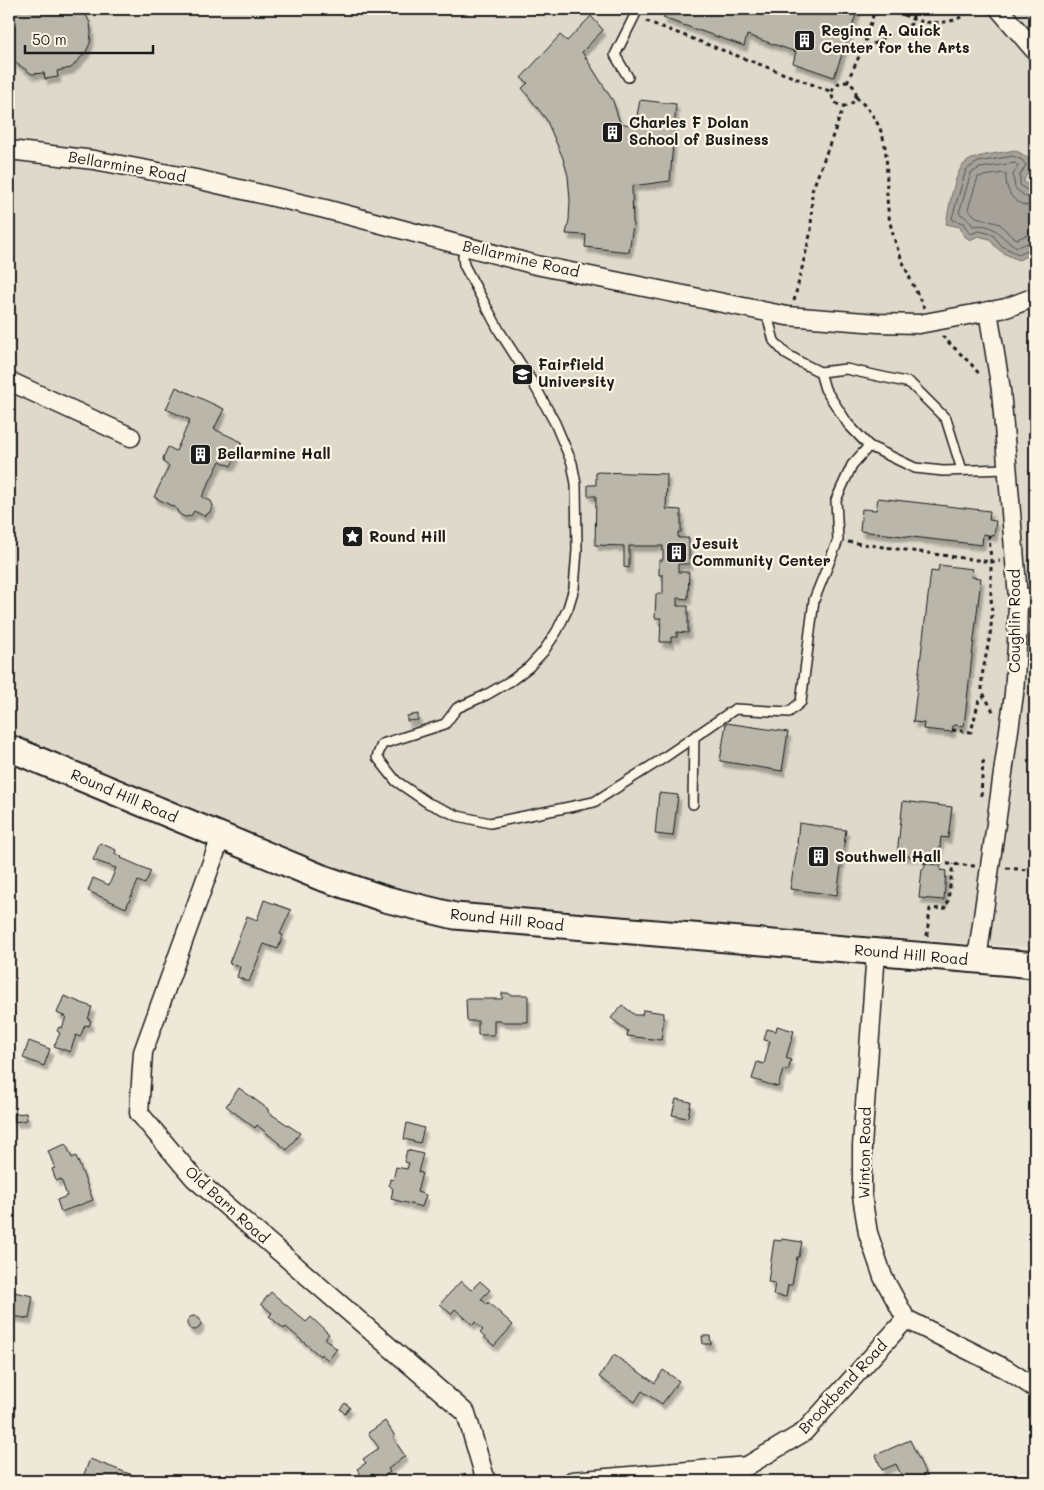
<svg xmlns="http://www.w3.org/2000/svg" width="1044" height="1490" viewBox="0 0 1044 1490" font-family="Mali,sans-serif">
<defs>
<filter id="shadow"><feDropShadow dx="3" dy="5.5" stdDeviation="1" flood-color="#0004"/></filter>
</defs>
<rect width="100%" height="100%" fill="#eee8d9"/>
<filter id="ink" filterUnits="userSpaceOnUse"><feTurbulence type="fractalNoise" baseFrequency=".02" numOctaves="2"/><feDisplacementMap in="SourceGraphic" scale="10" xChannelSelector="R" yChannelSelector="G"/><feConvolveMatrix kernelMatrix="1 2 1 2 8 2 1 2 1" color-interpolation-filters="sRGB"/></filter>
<g filter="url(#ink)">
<path fill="#ded9cb" d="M9 9H1035V948L639 921 449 902 350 876 9 740Z"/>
<path fill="#a7a299" stroke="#6f6c67" d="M1014 150C1021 153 1033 159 1031 167 1030 174 1024 175 1024 182L1031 187H1035V251L1019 260C1007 255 996 251 990 239L978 236 970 240 963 235 960 227 946 224C949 208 953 180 962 166 965 162 971 159 975 158 985 154 1002 153 1014 150Z"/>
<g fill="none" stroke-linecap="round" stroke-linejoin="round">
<g stroke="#54524e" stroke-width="1">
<path d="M1035 192 1028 191 1020 185V175L1026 165 1022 160 1013 156 978 162 966 170 952 218 953 220 963 223 970 234 979 231 992 234 1002 246 1018 254 1035 247"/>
<path d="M1035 198 1026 197 1015 188 1013 175 1018 166 1015 163 980 168 971 173 959 213 968 219 973 226C998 222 998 239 1018 247L1030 242 1035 241"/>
<path d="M1035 206C1015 207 1005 193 1006 174L1003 173 978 177 968 209 976 217 1000 224 1009 234 1017 239 1029 234H1035"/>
</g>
</g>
<g fill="#bab6aa" stroke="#1c1c1c" filter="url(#shadow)">
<path d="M14 9H83L90 23 91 33 90 43 86 52 71 68 57 71 58 77 45 79 44 73 32 74 9 58V16Z"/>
<path d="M666 9H858L834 77 793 63 796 52 747 35 744 46 663 18Z"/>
<path d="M591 16 603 30 582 52 613 101 620 123 635 126 640 100 676 104 670 181 632 186 633 225 629 252 585 247 586 235 566 234 569 220 570 200 568 176 563 158 546 119 522 88 528 83 521 78 560 35 567 41Z"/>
<path d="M176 387 224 409 214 429 242 442 231 466 220 461 202 497 211 501 213 506 209 513 204 516 194 511 191 516 185 517 179 514 176 508 154 497 169 466 164 463 163 458 168 447 176 451 190 420 166 409Z"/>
<path d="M596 472 667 474 666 509 681 510V532H678V538H689V564H678V572H689L688 599 677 598V606H688V633L677 632V637H671V642H660L661 618H655L656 594H663V575H659V560H663V546H629V568L624 567V546L595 545 596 496H588V485H596Z"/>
<path d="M878 498 990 511 989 520 996 521 994 536 983 534 982 545 860 531 862 509 876 510Z"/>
<path d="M939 565 972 569 971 577 981 578 964 726 953 725 952 732 923 729 924 723 913 722 931 571 938 572Z"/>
<path d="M418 714V720L407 721V716Z"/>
<path d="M726 723 788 732 782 771 720 761Z"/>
<path d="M659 793 678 795 673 836 655 834Z"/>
<path d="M903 801 952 807 948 838 941 837 939 855 922 853V857L897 855Z"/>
<path d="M799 823 846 830 837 895 790 889 798 843H797Z"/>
<path d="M100 843 116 850 115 854 122 857 121 858 151 871 145 884 138 881 126 908 88 891 93 878 109 885 116 868 93 860Z"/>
<path d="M925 864 941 865 940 870 946 871 944 900 919 898 922 869H924Z"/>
<path d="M264 900 291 910 280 934 283 935 278 949 264 944 249 982 237 977 240 967 229 963 247 916 257 920Z"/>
<path d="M502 993H508L511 995H528V1022H501V1020H494V1035H478V1021H467L466 999H502Z"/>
<path d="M64 996 92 1007 88 1019 91 1021 89 1026 85 1025 80 1037 76 1035 70 1052 54 1046 60 1033 57 1031 59 1027 62 1028 66 1017 57 1013Z"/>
<path d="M622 1005 635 1015H642L643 1010 664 1013 661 1040 627 1036 628 1031 611 1018Z"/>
<path d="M777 1026 794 1031 786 1058 791 1060 788 1071 783 1070 778 1087 752 1079 757 1062 764 1064 770 1041 764 1040 767 1029 776 1031Z"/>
<path d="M29 1041 50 1049 44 1066 23 1058Z"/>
<path d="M239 1088 268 1109V1112L300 1133 287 1150 257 1125 255 1128 226 1106Z"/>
<path d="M676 1099 691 1102 688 1116 686 1118 672 1115Z"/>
<path d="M26 1113 27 1120 15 1122 14 1114Z"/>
<path d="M407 1123 424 1128 420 1143 404 1139Z"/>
<path d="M66 1144 72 1158 76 1156 93 1200 61 1212 57 1200 67 1196 61 1179 56 1181 52 1169 55 1168 48 1151Z"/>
<path d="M407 1150 423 1154 418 1172 422 1173 417 1192 426 1195 422 1207 391 1199 393 1189 389 1185 390 1179 393 1180 396 1167 407 1169 409 1163 404 1162Z"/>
<path d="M782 1239 802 1242 799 1257H797L792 1285H788L786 1297 773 1295 775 1283 768 1282 774 1240 781 1241Z"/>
<path d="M461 1281 471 1290 480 1281 490 1290 481 1299 487 1304 488 1302 513 1325 494 1346 480 1333 483 1330 475 1322 473 1325 455 1309 451 1314 440 1304Z"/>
<path d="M9 1291 33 1296 29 1319 9 1315Z"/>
<path d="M271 1292 306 1322 311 1317 329 1334 325 1339 337 1349 328 1360 321 1354 320 1356 286 1327 284 1329 269 1316 272 1313 261 1304Z"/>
<circle cx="194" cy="1323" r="7"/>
<path d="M702 1336H710L711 1344H703Z"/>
<path d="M614 1355 655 1383 663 1370 679 1381 662 1404 642 1391 635 1402 599 1377Z"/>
<path d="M345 1403 350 1407 345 1414 340 1409Z"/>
<path d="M385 1421 395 1436 393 1438 405 1456 388 1469 390 1472 378 1481 373 1474 365 1480 357 1469 366 1463 363 1459 379 1448 368 1433Z"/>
<path d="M910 1440 929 1481H904L896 1464 882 1470 876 1455Z"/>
<path d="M90 1459 143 1479 142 1481H88L82 1479Z"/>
</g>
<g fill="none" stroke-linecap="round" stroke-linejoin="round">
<defs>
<g id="lane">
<path d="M628 77 615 55 638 9"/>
<path d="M465 246 463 257 464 265 473 282 500 332 536 388 555 423 572 463 576 484 577 550 574 588 568 608 557 631 543 652 529 667 512 680 486 695 457 708 445 724 382 744 377 757 396 781 428 803 458 816 490 823 594 802 659 761 735 709 789 712 801 702 814 600 838 540 836 500 852 465 869 446"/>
<path d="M766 311 774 341 786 354 800 362 820 372 846 369 910 383 946 419 962 470"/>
<path d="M820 372 825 389 848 424 869 446 915 468 943 471 1008 469"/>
<path d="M693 804 694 737"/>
</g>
<g id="street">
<path d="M999 9 1035 51"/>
<path d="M9 150 94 160 196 179 325 209 536 265 787 316 878 323 919 324 1006 308 1035 297"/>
<path d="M9 381 131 437"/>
<path d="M1018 598H1035"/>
<path d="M221 837 143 1052 139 1113 194 1178 466 1413 486 1481"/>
<path d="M876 952 862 1146V1196L868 1233 883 1277 906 1319 1006 1369 1035 1388"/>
<path d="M977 960 1014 694 1017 646 1018 598 1001 390 988 311"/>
<path d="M572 1481 747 1466 804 1432 906 1319"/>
</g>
<path id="secondary" d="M9 748 320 877 385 899 455 916 1035 965"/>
</defs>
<use href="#lane" stroke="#1c1c1c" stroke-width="12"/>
<use href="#street" stroke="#1c1c1c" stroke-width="21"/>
<use href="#secondary" stroke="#1c1c1c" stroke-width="29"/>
<g stroke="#1c1c1c" stroke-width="3" stroke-dasharray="4 4" stroke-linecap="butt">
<path d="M615 9 624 12"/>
<path d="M898 9C908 24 944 26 959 18 963 16 968 12 972 9"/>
<path d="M646 21 832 92"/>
<path d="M863 49 875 9"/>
<circle cx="844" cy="94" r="12"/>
<path d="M847 82 862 50 911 24 915 9"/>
<path d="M856 97C901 137 880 172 890 222 896 252 911 280 924 308"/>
<path d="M794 301 811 231 812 191 844 106"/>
<path d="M942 336 971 364 981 376"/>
<path d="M989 535 991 562V594L992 616 990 635 982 676V691L994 713"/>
<path d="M848 542 991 562 1000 561"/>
<path d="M952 730 971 732 979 700 985 696"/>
<path d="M981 796 983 762 987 761"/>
<path d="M923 862 975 866"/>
<path d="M1006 868 1028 870"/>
<path d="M927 936 930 909 947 908 953 864"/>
</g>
<use href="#lane" stroke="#fcf5e5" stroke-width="9"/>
<use href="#street" stroke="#fcf5e5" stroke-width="18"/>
<use href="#secondary" stroke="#fcf5e5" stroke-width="25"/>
</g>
</g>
<defs>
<symbol id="building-square" viewBox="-11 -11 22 22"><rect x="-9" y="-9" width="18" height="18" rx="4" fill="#1c1c1c" stroke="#fcf5e5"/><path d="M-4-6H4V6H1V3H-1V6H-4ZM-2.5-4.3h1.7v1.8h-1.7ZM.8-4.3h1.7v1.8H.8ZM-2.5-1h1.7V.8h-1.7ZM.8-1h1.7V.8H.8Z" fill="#fff"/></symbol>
<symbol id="university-square" viewBox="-11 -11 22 22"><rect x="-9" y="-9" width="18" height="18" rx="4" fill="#1c1c1c" stroke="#fcf5e5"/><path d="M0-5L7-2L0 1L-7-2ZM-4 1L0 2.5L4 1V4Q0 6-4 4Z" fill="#fff"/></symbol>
<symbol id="sight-square" viewBox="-11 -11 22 22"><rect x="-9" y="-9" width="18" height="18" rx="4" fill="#1c1c1c" stroke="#fcf5e5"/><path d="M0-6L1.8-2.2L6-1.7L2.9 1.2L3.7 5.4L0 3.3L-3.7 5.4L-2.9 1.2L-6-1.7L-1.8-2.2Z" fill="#fff"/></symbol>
</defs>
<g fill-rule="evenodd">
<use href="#building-square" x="792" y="28" width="25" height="25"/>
<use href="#building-square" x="600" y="120" width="25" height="25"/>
<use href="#university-square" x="510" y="362" width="25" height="25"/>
<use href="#building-square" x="188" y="442" width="25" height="25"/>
<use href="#sight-square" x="340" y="524" width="25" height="25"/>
<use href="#building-square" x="664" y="540" width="25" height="25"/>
<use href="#building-square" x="806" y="844" width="25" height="25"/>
</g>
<g text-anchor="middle" stroke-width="4.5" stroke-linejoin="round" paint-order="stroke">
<g font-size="15" font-weight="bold" fill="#1c1c1c" stroke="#fcf5e5" text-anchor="start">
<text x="821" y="36">Regina A. Quick<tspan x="821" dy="17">Center for the Arts</tspan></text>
<text x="629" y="128">Charles F Dolan<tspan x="629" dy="17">School of Business</tspan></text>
<text x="538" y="370">Fairfield<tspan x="538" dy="17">University</tspan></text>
<text x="217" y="459">Bellarmine Hall</text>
<text x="369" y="542">Round Hill</text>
<text x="692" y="549">Jesuit<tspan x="692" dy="17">Community Center</tspan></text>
<text x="835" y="862">Southwell Hall</text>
</g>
<g font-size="15" fill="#1c1c1c" stroke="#fcf5e5">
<text transform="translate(127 167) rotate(10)" y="5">Bellarmine Road</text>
<text transform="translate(521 259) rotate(13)" y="5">Bellarmine Road</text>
<text transform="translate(1015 621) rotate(-90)" y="5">Coughlin Road</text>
<text transform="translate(124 796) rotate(23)" y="5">Round Hill Road</text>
<text transform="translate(507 920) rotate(6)" y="5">Round Hill Road</text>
<text transform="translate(911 955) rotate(5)" y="5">Round Hill Road</text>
<text transform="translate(865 1153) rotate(-89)" y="5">Winton Road</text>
<text transform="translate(227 1205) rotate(42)" y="5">Old Barn Road</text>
<text transform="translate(843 1387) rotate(-47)" y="5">Brookbend Road</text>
</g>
</g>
<rect width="1044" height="1490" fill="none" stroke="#fcf5e5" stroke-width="30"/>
<rect x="15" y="15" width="1014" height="1460" fill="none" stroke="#1c1c1c" stroke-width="2" filter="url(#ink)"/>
<path d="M25 45v8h128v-8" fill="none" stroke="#1c1c1c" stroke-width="2.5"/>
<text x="32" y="45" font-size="15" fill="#1c1c1c" stroke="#fcf5e5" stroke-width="4" paint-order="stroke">50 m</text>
</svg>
